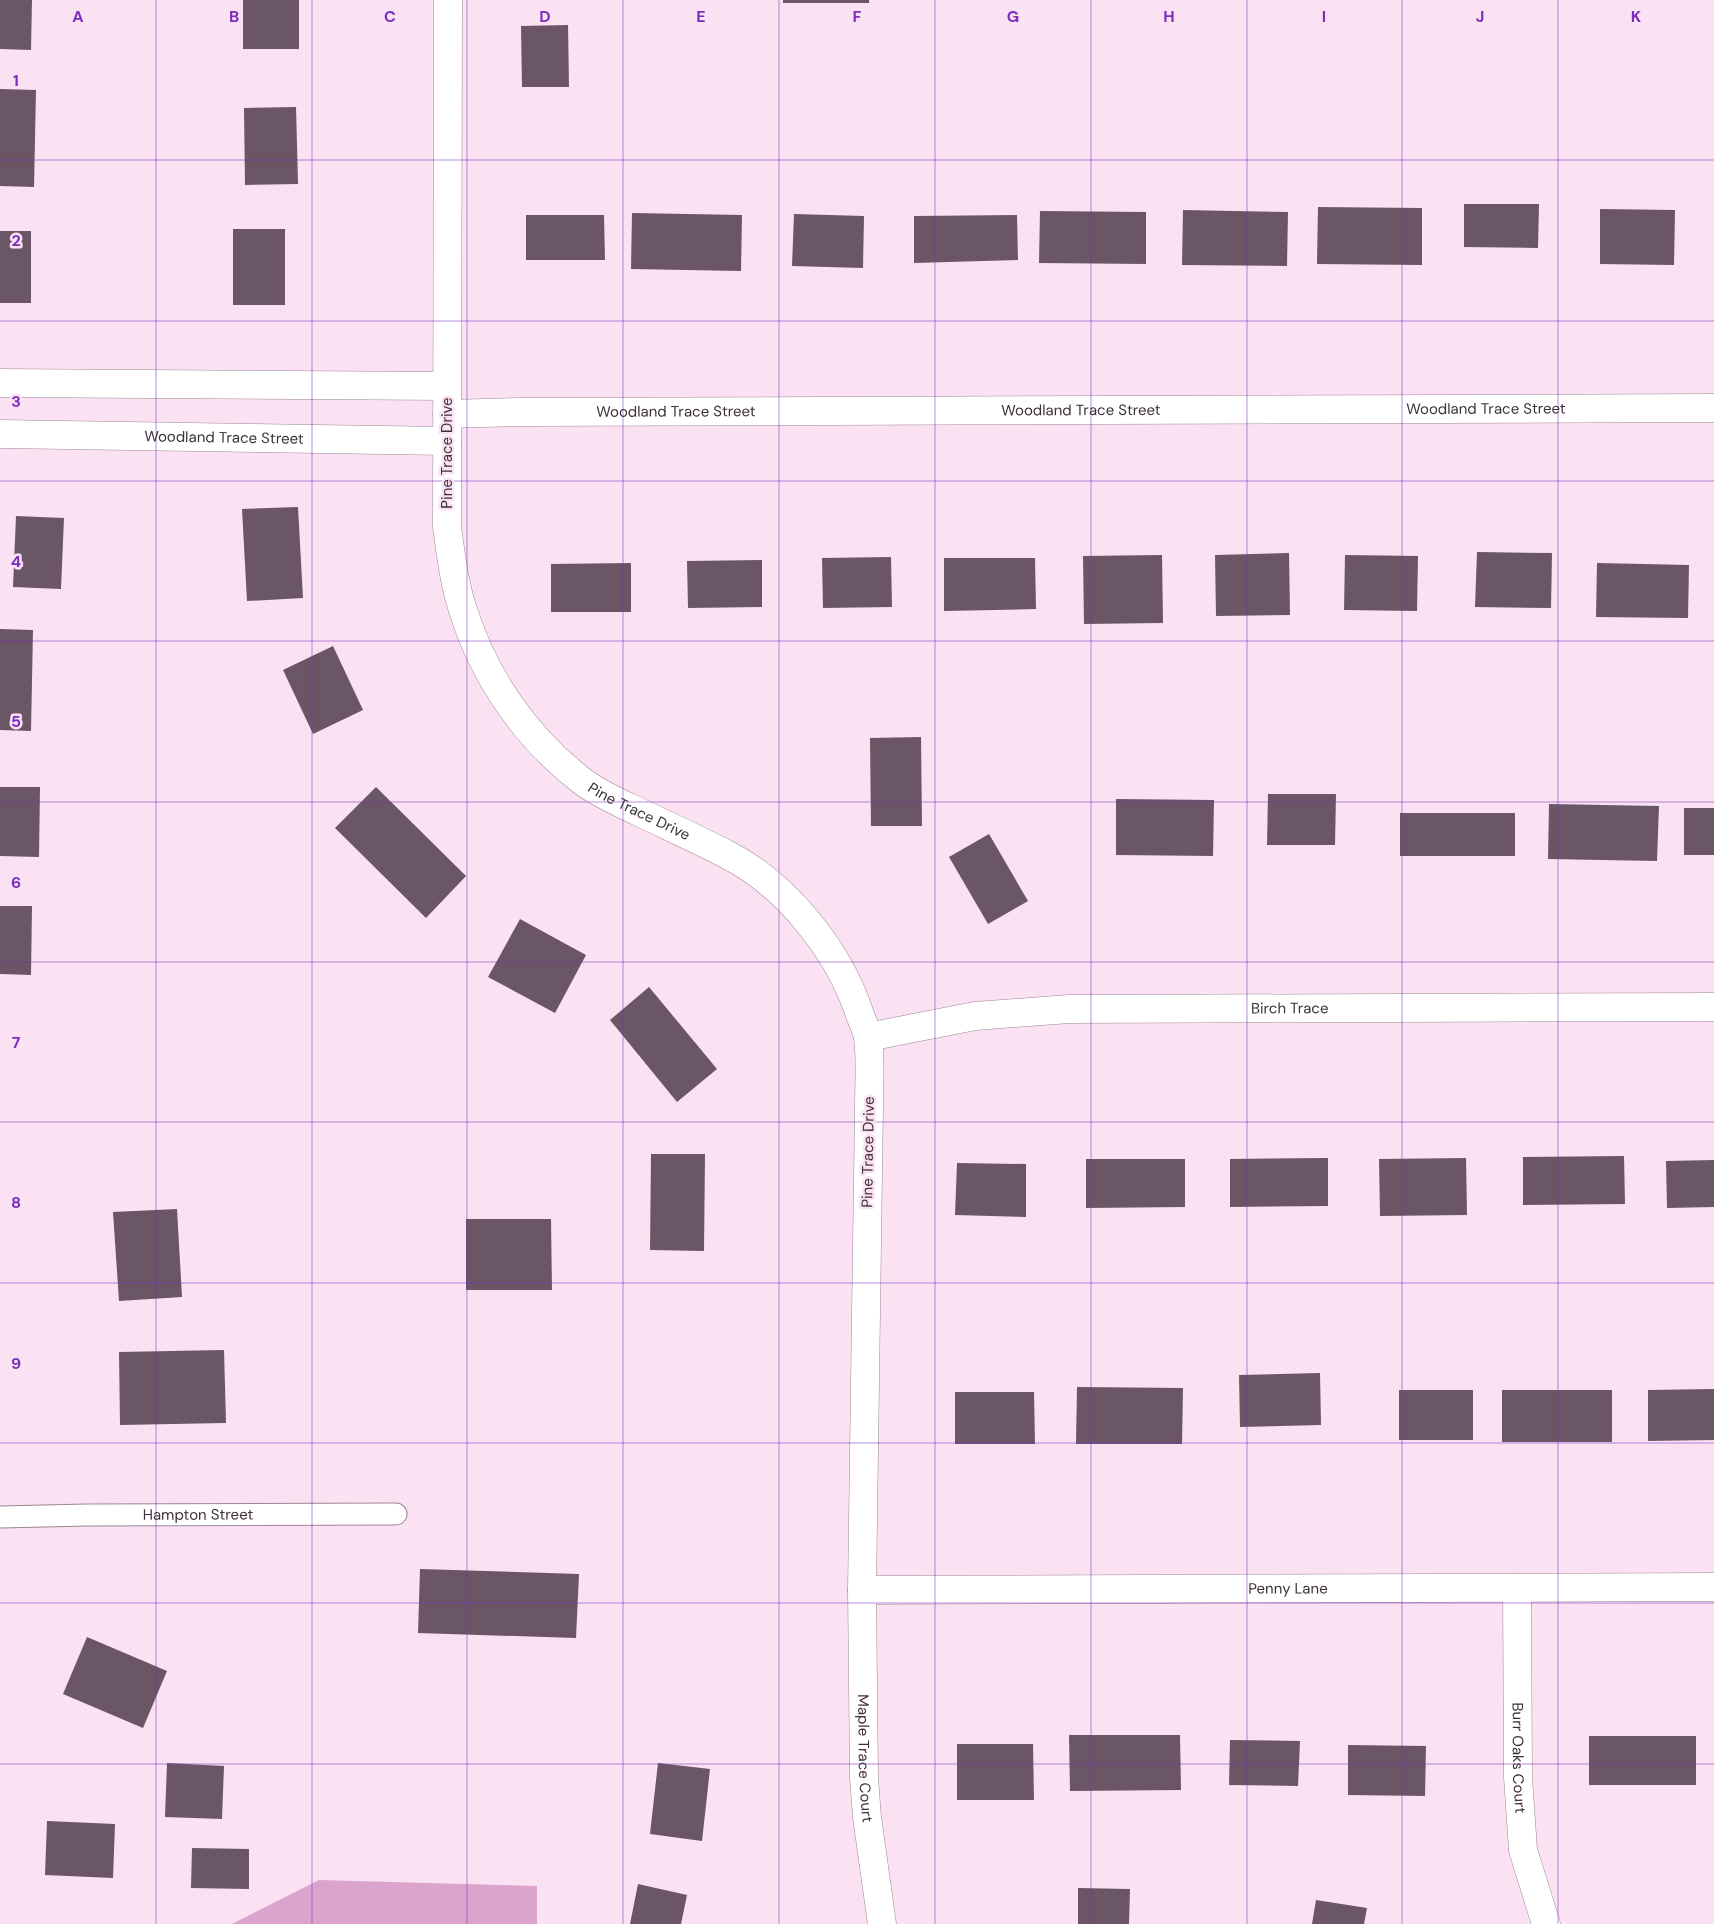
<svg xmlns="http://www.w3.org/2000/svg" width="1714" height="1924" viewBox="0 0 1714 1924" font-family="'DM Sans',sans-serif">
<rect width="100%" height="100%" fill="#fae2f3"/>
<path fill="#dba4cc" d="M319 1880 537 1886V1924H232Z"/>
<g fill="#6a5664">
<path d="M0 0H32L31 50 0 49Z"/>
<rect x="243" y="0" width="56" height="49"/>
<rect x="783" y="0" width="86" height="3"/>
<path d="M568 25 569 87H522L521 26Z"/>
<path d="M0 89 36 90 34 187 0 186Z"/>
<path d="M296 107 298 184 245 185 244 108Z"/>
<path d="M1464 204H1539L1538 248 1464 247Z"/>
<path d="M1318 207 1422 208V265L1317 264Z"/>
<path d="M1600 209 1675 210 1674 265 1600 264Z"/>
<path d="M1183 210 1288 212 1287 266 1182 265Z"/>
<path d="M1040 211 1146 212V264L1039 263Z"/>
<path d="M632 213 742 215 741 271 631 269Z"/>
<path d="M794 214 864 216 863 268 792 266Z"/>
<path d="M526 215H604L605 260H526Z"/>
<path d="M1017 215 1018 260 914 263V216Z"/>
<rect x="233" y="229" width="52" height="76"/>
<rect x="0" y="231" width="31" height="72"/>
<path d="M298 507 303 598 247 601 242 509Z"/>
<path d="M16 516 64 518 61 589 13 587Z"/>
<path d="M1477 552 1552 553 1551 608 1475 607Z"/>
<path d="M1289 553 1290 615 1216 616 1215 555Z"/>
<path d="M1162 555 1163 623 1084 624 1083 556Z"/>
<path d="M1345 555 1418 556 1417 611 1344 610Z"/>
<path d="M891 557 892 607 823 608 822 558Z"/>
<path d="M944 558H1035L1036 609 944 611Z"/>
<path d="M762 560V607L688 608 687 561Z"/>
<path d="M631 563V612H551V564Z"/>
<path d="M1597 563 1689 565 1688 618 1596 617Z"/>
<path d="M0 629 33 630 31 731 0 730Z"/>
<path d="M333 646 363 710 313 734 283 670Z"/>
<path d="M921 737 922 826H871L870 738Z"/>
<path d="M0 787H40L39 857 0 856Z"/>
<path d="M376 787 466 876 426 918 335 828Z"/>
<path d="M1268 794H1336L1335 845H1267Z"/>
<path d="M1116 799 1214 800 1213 856 1116 855Z"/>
<path d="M1549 804 1659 806 1657 861 1548 859Z"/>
<rect x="1684" y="808" width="30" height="47"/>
<rect x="1400" y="813" width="115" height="43"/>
<path d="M989 834 1028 901 988 924 949 857Z"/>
<path d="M0 906H32L31 975 0 974Z"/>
<path d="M520 919 586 955 555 1013 488 977Z"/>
<path d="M649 987 717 1069 677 1102 610 1020Z"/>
<path d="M651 1154H705L704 1251 650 1250Z"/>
<path d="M1624 1156 1625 1204 1523 1205V1157Z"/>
<path d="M1328 1158V1206L1230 1207V1159Z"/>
<path d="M1466 1158 1467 1215 1380 1216 1379 1159Z"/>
<path d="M1086 1159H1185V1207L1086 1208Z"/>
<path d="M1714 1160V1207L1667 1208 1666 1161Z"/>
<path d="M957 1163 1026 1164V1217L955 1215Z"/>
<path d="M177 1209 182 1297 119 1301 113 1212Z"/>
<path d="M466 1219H551L552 1290H466Z"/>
<path d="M224 1350 226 1423 120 1425 119 1352Z"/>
<path d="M1320 1373 1321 1425 1240 1427 1239 1375Z"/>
<path d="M1077 1387 1183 1388 1182 1444H1076Z"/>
<path d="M1714 1389V1440L1648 1441V1390Z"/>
<rect x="1399" y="1390" width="74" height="50"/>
<rect x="1502" y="1390" width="110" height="52"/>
<path d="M955 1392H1034L1035 1444H955Z"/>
<path d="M420 1569 579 1574 576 1638 418 1633Z"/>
<path d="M87 1637 167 1671 143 1728 63 1694Z"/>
<path d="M1069 1735H1180L1181 1790 1070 1791Z"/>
<rect x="1589" y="1736" width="107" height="49"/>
<path d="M1230 1740 1300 1741 1298 1786 1229 1785Z"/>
<path d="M957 1744H1033L1034 1800H957Z"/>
<path d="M1348 1745 1426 1746 1425 1796 1348 1795Z"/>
<path d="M167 1763 224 1766 222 1819 165 1817Z"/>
<path d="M658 1763 710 1769 702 1841 650 1834Z"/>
<path d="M47 1821 115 1824 113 1878 45 1875Z"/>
<path d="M192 1848 249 1849V1889L191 1888Z"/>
<path d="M638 1884 687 1895 681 1924H630Z"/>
<path d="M1078 1888 1130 1889 1129 1924H1078Z"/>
<path d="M1316 1900 1367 1908 1364 1924H1312Z"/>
</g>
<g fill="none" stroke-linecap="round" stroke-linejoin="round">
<defs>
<g id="service">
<path id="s1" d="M0 1517 87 1515 396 1514"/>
</g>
<g id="minor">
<path id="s2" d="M448 0 447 527C451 555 454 583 463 610 484 677 526 738 582 781 599 794 620 803 639 812 668 826 697 839 726 854 786 884 838 950 859 1012 862 1021 867 1030 868 1038 871 1060 869 1085 869 1107L862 1590 864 1778 867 1817 882 1924"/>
<path d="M0 383 447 386"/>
<path id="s3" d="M447 414 522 412 1714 408"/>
<path id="s4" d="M0 434 447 441"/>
<path id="s5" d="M868 1037 975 1016 1069 1009 1714 1007"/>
<path id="s6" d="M1517 1588 1518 1777 1523 1850 1546 1924"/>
<path id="s7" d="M862 1590 1714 1587"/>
</g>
</defs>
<use href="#service" stroke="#9c8695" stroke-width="23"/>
<use href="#minor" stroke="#9c8695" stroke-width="29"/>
<use href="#service" stroke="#fff" stroke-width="21"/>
<use href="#minor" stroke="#fff" stroke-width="28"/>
</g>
<path fill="none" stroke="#7b2cbf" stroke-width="1" stroke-opacity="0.55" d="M156 0V1924M312 0V1924M467 0V1924M623 0V1924M779 0V1924M935 0V1924M1091 0V1924M1247 0V1924M1402 0V1924M1558 0V1924M0 160H1714M0 321H1714M0 481H1714M0 641H1714M0 802H1714M0 962H1714M0 1122H1714M0 1283H1714M0 1443H1714M0 1603H1714M0 1764H1714"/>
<g text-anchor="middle" stroke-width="5" stroke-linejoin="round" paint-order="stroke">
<g font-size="15" fill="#3b3138" stroke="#fae2f3">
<text dy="5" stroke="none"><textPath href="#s3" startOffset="1039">Woodland Trace Street</textPath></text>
<text dy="5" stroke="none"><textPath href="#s3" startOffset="634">Woodland Trace Street</textPath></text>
<text dy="5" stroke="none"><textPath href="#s3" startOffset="229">Woodland Trace Street</textPath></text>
<text dy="5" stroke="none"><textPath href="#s4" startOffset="224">Woodland Trace Street</textPath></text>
<text transform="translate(447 453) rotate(-90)" y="5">Pine Trace Drive</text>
<text dy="5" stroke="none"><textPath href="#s2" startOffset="888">Pine Trace Drive</textPath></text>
<text dy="5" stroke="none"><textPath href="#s5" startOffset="424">Birch Trace</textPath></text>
<text transform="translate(868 1152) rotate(-89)" y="5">Pine Trace Drive</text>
<text dy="5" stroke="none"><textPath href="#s1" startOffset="198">Hampton Street</textPath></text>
<text dy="5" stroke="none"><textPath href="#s7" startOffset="426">Penny Lane</textPath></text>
<text dy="5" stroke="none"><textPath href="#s2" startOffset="1944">Maple Trace Court</textPath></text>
<text dy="5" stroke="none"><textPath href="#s6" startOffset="170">Burr Oaks Court</textPath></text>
</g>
</g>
<g font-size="16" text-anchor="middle" font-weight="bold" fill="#7b2cbf" stroke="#fae2f3" stroke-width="5" stroke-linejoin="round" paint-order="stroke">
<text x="78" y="22">A</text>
<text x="234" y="22">B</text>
<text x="390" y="22">C</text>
<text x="545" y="22">D</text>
<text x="701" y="22">E</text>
<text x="857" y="22">F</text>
<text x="1013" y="22">G</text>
<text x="1169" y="22">H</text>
<text x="1324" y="22">I</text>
<text x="1480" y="22">J</text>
<text x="1636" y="22">K</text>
<text x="16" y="86">1</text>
<text x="16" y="246">2</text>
<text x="16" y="407">3</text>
<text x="16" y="567">4</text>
<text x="16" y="727">5</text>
<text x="16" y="888">6</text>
<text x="16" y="1048">7</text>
<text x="16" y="1208">8</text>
<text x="16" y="1369">9</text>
</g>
</svg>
